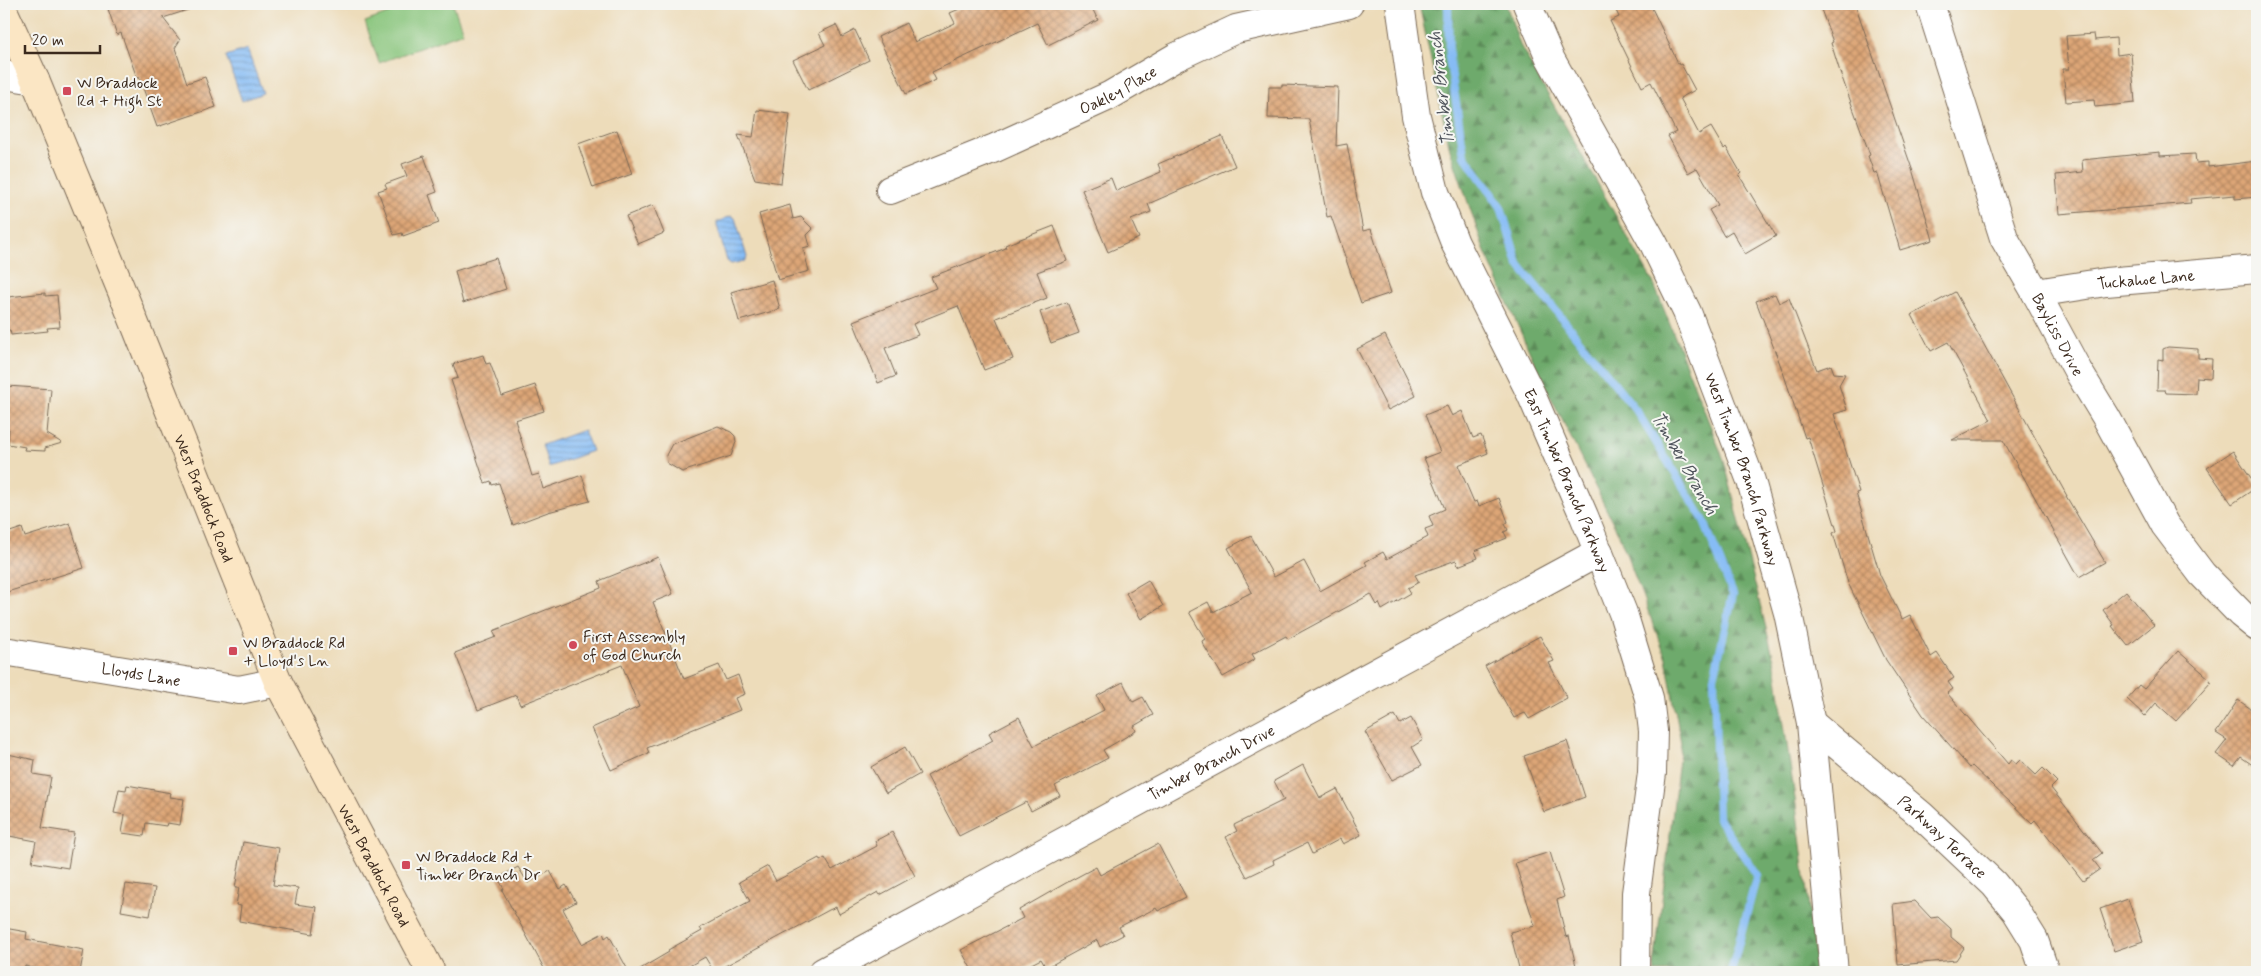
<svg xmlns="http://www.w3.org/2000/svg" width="2261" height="976" viewBox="0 0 2261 976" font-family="Mynerve,sans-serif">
<defs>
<pattern id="forest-firs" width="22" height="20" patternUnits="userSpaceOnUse" patternTransform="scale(1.25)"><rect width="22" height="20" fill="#6eaa6c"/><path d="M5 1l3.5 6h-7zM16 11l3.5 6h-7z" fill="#5c8b58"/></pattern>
<pattern id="water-rules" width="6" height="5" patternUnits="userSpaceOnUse" patternTransform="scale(1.25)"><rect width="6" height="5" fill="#86bcf5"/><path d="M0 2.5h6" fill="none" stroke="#6f99c6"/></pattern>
<pattern id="building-cross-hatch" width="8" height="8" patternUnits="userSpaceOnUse" patternTransform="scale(1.25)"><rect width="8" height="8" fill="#dda677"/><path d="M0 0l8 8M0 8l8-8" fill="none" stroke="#b48761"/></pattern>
</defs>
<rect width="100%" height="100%" fill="#f6f6f2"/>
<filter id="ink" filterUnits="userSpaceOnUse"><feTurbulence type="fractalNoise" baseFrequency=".02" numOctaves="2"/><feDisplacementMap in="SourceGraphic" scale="10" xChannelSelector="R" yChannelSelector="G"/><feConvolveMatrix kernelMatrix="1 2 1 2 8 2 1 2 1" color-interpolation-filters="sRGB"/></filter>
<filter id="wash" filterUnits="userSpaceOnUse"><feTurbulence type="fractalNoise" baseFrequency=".0096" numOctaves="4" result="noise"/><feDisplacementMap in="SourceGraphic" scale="20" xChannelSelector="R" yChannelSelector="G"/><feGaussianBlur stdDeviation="1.12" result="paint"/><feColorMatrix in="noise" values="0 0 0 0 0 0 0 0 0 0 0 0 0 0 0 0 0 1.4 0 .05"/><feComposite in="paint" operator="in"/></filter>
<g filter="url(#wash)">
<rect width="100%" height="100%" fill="#eddcba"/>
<path fill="#88c57c" stroke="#62784d" d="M415 4H453L463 32 379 63 365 22Z"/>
<path fill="url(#forest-firs)" stroke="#546a45" d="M1419 4H1506L1520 45 1653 282 1724 460 1775 664 1796 805 1817 972H1655L1654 966 1681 743 1666 658 1619 535 1538 371 1485 252 1450 150Z"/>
<g fill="url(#water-rules)" stroke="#60738a">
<path d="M247 49 263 93 242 101 226 56Z"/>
<path d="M731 216 735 218 747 257 745 261 731 264 727 261 717 225V222Z"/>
<path d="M584 430 592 451 549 467 542 445Z"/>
</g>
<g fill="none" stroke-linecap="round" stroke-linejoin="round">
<path stroke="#86bcf5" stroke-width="8" d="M1448 4 1449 57 1464 155 1501 207 1518 264 1636 410 1703 519 1733 594 1714 677 1718 818 1757 875 1731 972"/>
</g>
<g id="blocks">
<g fill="url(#building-cross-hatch)">
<path d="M124 4H196L197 7 163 18 180 40 175 48 187 83 205 77 216 107 157 127 139 77 137 78 121 33 117 35 108 9Z"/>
<path d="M971 4H1090L1098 20 1048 45 1037 23 932 72 936 80 906 94 878 37 906 23 915 42 955 23 950 13Z"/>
<path d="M1613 4H1650L1679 65 1681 64 1695 90 1680 98 1699 134 1711 127 1724 149 1726 147 1741 173 1739 175 1776 236 1745 254 1732 231 1724 236 1709 210 1718 205 1697 168 1688 173 1668 136 1676 132 1651 82 1642 87 1610 21 1619 17Z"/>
<path d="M1819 4H1855L1912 169 1933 240 1900 250 1877 172 1874 173 1868 156 1870 155 1840 72 1831 43 1833 42Z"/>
<path d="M836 25 842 37 855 30 869 60 808 90 793 60 825 45 819 33Z"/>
<path d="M2094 34 2095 40 2116 38 2117 55 2131 53 2135 103 2095 107 2094 100 2066 102 2063 69H2069L2066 36Z"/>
<path d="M1282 85 1338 87 1336 146 1347 144 1363 231 1371 229 1391 293 1361 303 1331 216 1327 217 1309 119 1268 118 1269 87H1282Z"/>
<path d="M757 110 790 114 781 183 755 179 738 135 753 137Z"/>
<path d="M617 130 632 174 593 188 578 144Z"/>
<path d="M1222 136 1235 166 1148 204 1151 212 1131 220 1139 238 1108 252 1082 190 1111 178 1116 191 1161 172 1158 164Z"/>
<path d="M2160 152V156L2195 154 2196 163 2208 162V167L2257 161V197L2235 199V195L2190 199 2191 203 2059 214 2056 175 2083 172 2082 160Z"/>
<path d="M424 156 437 192 429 195 439 223 403 236 402 233 394 235 378 191 387 188 385 184 407 176 402 164Z"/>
<path d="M653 205 664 233 638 244 626 216Z"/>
<path d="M790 205 793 219 801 217 813 229 807 235 810 246 803 248 809 271 778 280 759 214Z"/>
<path d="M1054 226 1067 261 1037 272 1047 298 996 318 1013 359 984 370 958 306 913 324 918 335 885 348 896 376 878 383 853 321 936 288 931 277 1006 248 1005 245Z"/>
<path d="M496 258 506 289 463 303 455 271Z"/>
<path d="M772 280 780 309 739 321 731 292Z"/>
<path d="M1955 292 2067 496H2066L2105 562 2079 577 2003 440H1952L1991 420 1948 342 1931 351 1912 315Z"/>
<path d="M45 293V296L57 295 60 327 47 328 48 331 11 335 10 330 4 331V301H8V297Z"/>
<path d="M1775 294 1779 303 1789 298 1817 370 1831 365 1834 373 1845 374 1839 385 1847 410 1834 414 1859 492 1856 493 1880 575 1902 619 1910 615 1931 657 1937 653 1954 678 1948 682 1953 689 1947 693 2008 764 2011 760 2016 764 2020 760 2036 775 2043 768 2057 782 2051 788 2102 853 2093 860 2100 869 2083 881 2035 820 2032 823 1972 766 1970 768 1923 715 1886 660 1848 583 1833 533 1837 531 1808 437 1805 438 1783 372 1756 301Z"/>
<path d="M1067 302 1079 333 1051 343 1040 312Z"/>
<path d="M1385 335 1416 396 1388 410 1357 349Z"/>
<path d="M2168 347 2198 349V358L2212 359 2211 378 2197 377 2196 394 2166 393 2165 390H2157L2158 359 2163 360V349Z"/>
<path d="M483 355 486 364 490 363 502 396 535 385 544 411 515 420 532 476 539 474 543 489 582 475 590 501 548 512 513 525 499 483 492 485 491 481 485 483 451 380 458 378 453 364Z"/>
<path d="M7 386 51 389 47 434 62 443 45 448V451L24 450 25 447 8 444 9 429 4 428Z"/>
<path d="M1447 406 1452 416 1462 411 1473 438 1481 435 1488 453 1458 465 1474 502 1477 501 1479 506 1499 498 1508 522 1505 524 1508 530 1504 532 1507 538 1475 551 1478 558 1458 566 1456 560 1415 575 1419 582 1408 588 1411 593 1382 610 1379 603 1377 605 1371 594 1288 639 1286 636 1252 654 1255 659 1223 677 1203 644 1202 641 1205 639 1189 612 1208 602 1213 612 1252 592 1228 548 1251 536 1274 577 1304 561 1320 591 1367 565 1365 562 1383 552 1387 559 1428 537 1425 529 1433 526 1429 516 1445 509 1424 458 1440 452 1425 415Z"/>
<path d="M718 426 731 432 735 436 736 442 731 456 682 472 667 463 666 455 672 444Z"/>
<path d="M2233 451 2257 487 2232 504 2207 468Z"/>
<path d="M70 523 84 568 4 593V534L22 528 25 537Z"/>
<path d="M658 557 673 594 653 602 684 679 719 665 726 680 738 675 745 694 735 698 740 710 647 748 649 753 611 770 592 728 639 707 622 665 520 705 516 695 478 710 455 653 496 637 493 631 601 588 599 581Z"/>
<path d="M1148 580 1163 606 1141 619 1126 593Z"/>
<path d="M2126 591 2154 625 2128 646 2112 626 2114 625 2103 610Z"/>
<path d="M1540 636 1554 661 1549 663 1567 698 1529 719 1525 713 1514 718 1485 666Z"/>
<path d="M2178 651 2210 679 2209 681 2211 682 2176 721 2156 703 2145 716 2127 699 2139 685 2144 689Z"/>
<path d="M1123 682 1133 702 1143 697 1153 715 1134 726 1136 731 1103 750 1108 758 1055 786 1060 796 1031 811 1026 802 959 836 927 776 993 740 989 733 1019 717 1034 746 1104 710 1097 696Z"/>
<path d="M2238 700 2257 713V768L2241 757 2234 766 2216 754 2227 740 2216 733Z"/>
<path d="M1395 715 1400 724 1411 718 1423 740 1412 747 1422 765 1392 780 1365 732Z"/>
<path d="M1567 741 1585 797 1544 812 1524 756Z"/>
<path d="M905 747 920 774 886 793 871 767Z"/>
<path d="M8 754 35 760 33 774 51 777 42 828 74 833 68 868 32 862 36 841 4 835V756L8 757Z"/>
<path d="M1303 765 1320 798 1337 789 1361 835 1343 844 1340 839 1312 854 1307 843 1273 860 1274 864 1247 877 1226 837 1237 831 1234 825 1284 800 1274 781Z"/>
<path d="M127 785 171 793 170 797 184 799 180 825 167 823 166 826 146 823 144 836 122 833 125 815 114 813 119 789 126 790Z"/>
<path d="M892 832 915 876 880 895 878 892 839 914 836 907 829 910 714 972 705 957 679 972H635L669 952 668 950 702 931 700 928 750 901 739 882 768 866 776 881 819 858 820 861 825 858 832 870 877 846 875 841Z"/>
<path d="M243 842 279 848 273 885 298 888 295 904 317 907 313 934 239 921 241 906 236 905 239 888H235Z"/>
<path d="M1158 844 1186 897 1158 911 1156 908 1119 927 1123 935 1100 947 1097 940 1046 968 1041 959 1016 972H973L961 950 1023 918 1019 910 1066 883 1096 867 1100 875Z"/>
<path d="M1550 852 1564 897 1557 900 1566 937 1569 936 1576 966 1551 972H1520L1510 932 1535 926 1515 863Z"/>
<path d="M518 867 528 883 550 871 560 889 566 885 576 902 563 909 582 944 603 933 605 938 609 935 629 972H546L502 890 504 889 498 878Z"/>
<path d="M126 884 155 888 150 916 121 911Z"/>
<path d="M2128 899 2143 941 2114 951 2100 909Z"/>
<path d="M1915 901 1931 918 1938 917 1951 929V937L1964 948 1956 960 1898 965 1893 904Z"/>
<path d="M4 928 27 932 26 939 84 950 80 972H49L25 966 24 972H4Z"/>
</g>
</g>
</g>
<g filter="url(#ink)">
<use href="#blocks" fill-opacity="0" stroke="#796855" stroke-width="1"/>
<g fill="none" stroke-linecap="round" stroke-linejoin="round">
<defs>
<g id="minor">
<path id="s1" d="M1400 4 1416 116 1435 192 1455 243 1531 394 1584 516 1623 613 1649 698 1653 731 1652 773 1636 893 1635 972"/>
<path id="s2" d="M1527 4 1550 58 1654 244 1687 312 1751 481 1788 613 1811 723 1834 972"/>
<path id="s3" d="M1930 4 2004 238 2036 293 2078 371 2106 417 2165 525 2202 574 2241 614 2257 627"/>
<path d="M4 75 35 80"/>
<path id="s4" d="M890 190 995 148 1109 96 1176 57 1236 29 1349 4"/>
<path id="s5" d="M2036 293 2106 282 2257 269"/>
<path id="s6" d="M4 651 239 690 278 682"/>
<path id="s7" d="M1811 723 1921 815 1994 884 2016 911 2034 940 2045 972"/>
<path id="s8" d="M823 972 1599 552"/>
</g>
<g id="secondary">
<path id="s9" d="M4 12 35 80 127 304 278 682 431 972"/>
</g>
</defs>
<use href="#minor" stroke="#796855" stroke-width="30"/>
<use href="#secondary" stroke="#796855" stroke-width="30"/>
<use href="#minor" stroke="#fff" stroke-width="28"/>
<use href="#secondary" stroke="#fbe6c4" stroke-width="28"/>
</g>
</g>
<g fill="#d1495b" stroke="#f6f6f2" stroke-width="2">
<rect x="62" y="86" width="10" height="10" rx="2.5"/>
<circle cx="573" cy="645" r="5"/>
<rect x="228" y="646" width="10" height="10" rx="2.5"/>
<rect x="401" y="860" width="10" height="10" rx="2.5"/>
</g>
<g text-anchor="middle" stroke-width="4" stroke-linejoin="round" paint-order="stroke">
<g font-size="16" fill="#3b2a1e" stroke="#f6f6f2" text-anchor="start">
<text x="77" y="88">W Braddock<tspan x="77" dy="18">Rd + High St</tspan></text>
<text x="583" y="642">First Assembly<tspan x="583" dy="18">of God Church</tspan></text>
<text x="243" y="648">W Braddock Rd<tspan x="243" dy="18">+ Lloyd's Ln</tspan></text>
<text x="416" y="862">W Braddock Rd +<tspan x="416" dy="18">Timber Branch Dr</tspan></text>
</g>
<g font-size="16" fill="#3b2a1e" stroke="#f6f6f2">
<text dy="6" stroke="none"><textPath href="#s4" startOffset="249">Oakley Place</textPath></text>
<text dy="6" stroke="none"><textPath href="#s5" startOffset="111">Tuckahoe Lane</textPath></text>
<text dy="6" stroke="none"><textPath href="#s3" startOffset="356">Bayliss Drive</textPath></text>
<text dy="6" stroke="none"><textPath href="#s2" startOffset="514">West Timber Branch Parkway</textPath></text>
<text dy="6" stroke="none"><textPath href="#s1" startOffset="509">East Timber Branch Parkway</textPath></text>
<text dy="6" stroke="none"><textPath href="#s9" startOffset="526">West Braddock Road</textPath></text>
<text dy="6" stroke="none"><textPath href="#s6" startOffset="139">Lloyds Lane</textPath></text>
<text dy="6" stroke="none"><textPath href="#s8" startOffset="441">Timber Branch Drive</textPath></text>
<text dy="6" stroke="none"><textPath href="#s7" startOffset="174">Parkway Terrace</textPath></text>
<text dy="6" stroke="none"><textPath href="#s9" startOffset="931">West Braddock Road</textPath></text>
</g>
<g font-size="18" font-style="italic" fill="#52565e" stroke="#f6f6f2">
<text transform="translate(1441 89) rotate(-97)" y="6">Timber Branch</text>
<text transform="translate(1685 463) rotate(60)" y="6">Timber Branch</text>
</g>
</g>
<rect width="2261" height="976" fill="none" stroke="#f6f6f2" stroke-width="20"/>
<path d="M25 45v8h75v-8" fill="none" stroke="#3b2a1e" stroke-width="2.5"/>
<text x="32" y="45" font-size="15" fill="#3b2a1e" stroke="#f6f6f2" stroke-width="4" paint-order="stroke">20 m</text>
</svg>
